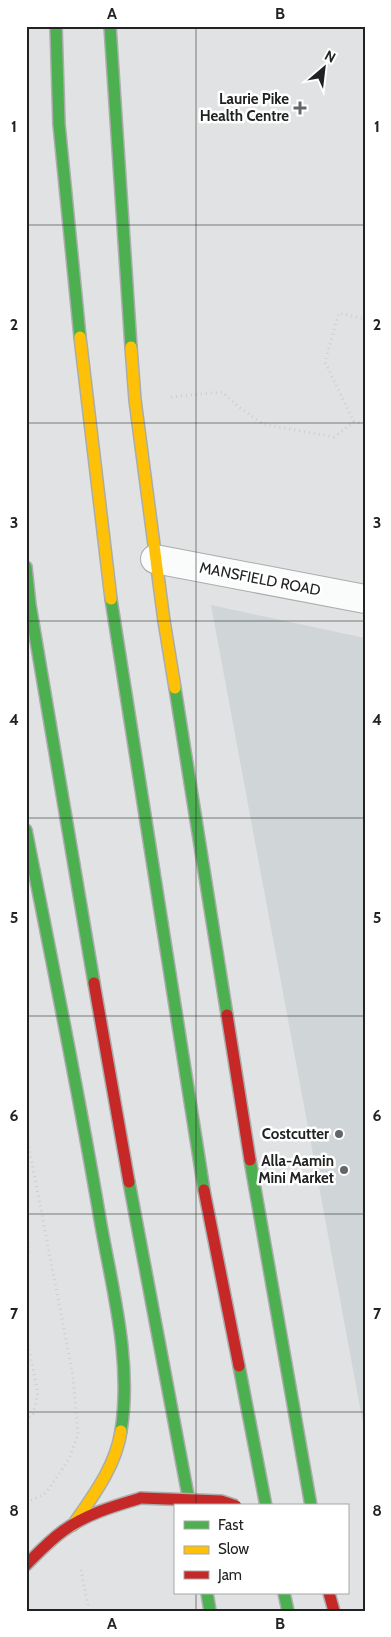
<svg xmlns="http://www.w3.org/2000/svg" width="391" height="1637" viewBox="0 0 391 1637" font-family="Cabin,sans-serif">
<rect width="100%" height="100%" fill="#e1e2e3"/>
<path fill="#d0d5d8" d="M211 605 365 638V1434Z"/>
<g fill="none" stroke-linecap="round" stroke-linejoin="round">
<defs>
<path id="street" d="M155 559 365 599"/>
<g id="fast">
<path d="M56 26 59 124 80 337"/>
<path d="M110 26 131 347"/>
<path d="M26 567 30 605 94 983"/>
<path d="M111 599 204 1190"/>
<path d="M175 688 227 1015"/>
<path d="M26 830C52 961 79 1093 101 1225 113 1292 132 1362 121 1431"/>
<path d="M250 1160 311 1506"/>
<path d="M129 1182 190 1506"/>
<path d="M239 1366 266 1506"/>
<path d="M207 1593 210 1611"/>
<path d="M284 1593 288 1611"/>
</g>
<g id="slow">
<path d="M80 337 111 599"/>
<path d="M131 347 135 400 164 621 175 688"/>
<path d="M73 1525C93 1496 116 1466 121 1431"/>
</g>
<g id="jam">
<path d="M94 983 129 1182"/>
<path d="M227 1015 250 1160"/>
<path d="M204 1190 239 1366"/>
<path d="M26 1565C38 1553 49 1541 63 1531 86 1514 114 1506 141 1498"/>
<path d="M329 1593 334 1611"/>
</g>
</defs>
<use href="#street" stroke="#abacac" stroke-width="30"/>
<use href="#fast" stroke="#abacac" stroke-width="14"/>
<use href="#slow" stroke="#abacac" stroke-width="14"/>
<use href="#jam" stroke="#abacac" stroke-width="14"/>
<g stroke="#cececf" stroke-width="3" stroke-dasharray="1 4" stroke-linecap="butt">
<path d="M171 397 222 392 239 407 263 424 334 437 354 422 365 423"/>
<path d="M354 422 325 362 339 313 365 319"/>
<path d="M26 1132 73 1376 78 1434 69 1459 46 1493 26 1503"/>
<path d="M26 1227 29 1251 26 1263"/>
<path d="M26 1335 38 1393 33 1414 26 1420"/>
<path d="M81 1570 89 1611"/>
</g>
<use href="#street" stroke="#fafbfb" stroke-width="28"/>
<use href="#fast" stroke="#4caf50" stroke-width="11"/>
<use href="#slow" stroke="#ffc107" stroke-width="11"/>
<use href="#jam" stroke="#c62828" stroke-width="11"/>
<defs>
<path id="jam-bridge" d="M141 1498 221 1501 236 1506"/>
</defs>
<use href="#jam-bridge" stroke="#abacac" stroke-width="14" stroke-linecap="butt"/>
<use href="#jam-bridge" stroke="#c62828" stroke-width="11"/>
</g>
<path fill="none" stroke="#212222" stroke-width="1" stroke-opacity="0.55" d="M196 26V1506M26 225H365M26 423H365M26 621H365M26 818H365M26 1016H365M26 1214H365M26 1412H365M196 1593V1611"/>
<g fill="#646566" stroke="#fff" stroke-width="2">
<path d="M297.5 100.5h5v5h5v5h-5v5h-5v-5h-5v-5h5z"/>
<circle cx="339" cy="1134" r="5"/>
<circle cx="344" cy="1170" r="5"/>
</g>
<g text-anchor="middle" stroke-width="5" stroke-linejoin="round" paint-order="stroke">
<g font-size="15" font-weight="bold" fill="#212222" stroke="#fff" text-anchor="end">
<text x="289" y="104">Laurie Pike<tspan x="289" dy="17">Health Centre</tspan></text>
<text x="329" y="1139">Costcutter</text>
<text x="334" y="1166">Alla-Aamin<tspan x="334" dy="17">Mini Market</tspan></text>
</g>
<g font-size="15" fill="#212222" stroke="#fff">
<text transform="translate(260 579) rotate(11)" y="5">MANSFIELD ROAD</text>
</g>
</g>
<rect width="391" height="1637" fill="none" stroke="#ffffff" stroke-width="55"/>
<rect x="174" y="1504" width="175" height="90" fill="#ffffff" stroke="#a6a7a7"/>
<rect x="184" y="1521" width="25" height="8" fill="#4caf50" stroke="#a6a7a7"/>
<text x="218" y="1530" font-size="15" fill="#212222">Fast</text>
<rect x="184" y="1546" width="25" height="8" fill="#ffc107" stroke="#a6a7a7"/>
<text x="218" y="1554" font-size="15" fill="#212222">Slow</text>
<rect x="184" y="1571" width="25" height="8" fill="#c62828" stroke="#a6a7a7"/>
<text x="218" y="1580" font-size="15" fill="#212222">Jam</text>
<g transform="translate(324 68) rotate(28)" stroke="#ffffff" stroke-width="4" paint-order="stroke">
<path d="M0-4L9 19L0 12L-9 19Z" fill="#212222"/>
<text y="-8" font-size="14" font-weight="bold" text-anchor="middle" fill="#212222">N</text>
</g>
<rect x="28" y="28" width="336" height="1582" fill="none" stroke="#212222" stroke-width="2"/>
<g font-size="16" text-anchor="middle" font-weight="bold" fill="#212222">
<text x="112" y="19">A</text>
<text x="280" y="19">B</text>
<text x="14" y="132">1</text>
<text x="377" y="132">1</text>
<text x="14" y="330">2</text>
<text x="377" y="330">2</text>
<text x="14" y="528">3</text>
<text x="377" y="528">3</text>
<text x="14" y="725">4</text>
<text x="377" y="725">4</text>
<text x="14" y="923">5</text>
<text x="377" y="923">5</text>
<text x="14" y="1121">6</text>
<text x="377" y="1121">6</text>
<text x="14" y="1319">7</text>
<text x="377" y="1319">7</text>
<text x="14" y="1516">8</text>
<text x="377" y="1516">8</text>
<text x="112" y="1629">A</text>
<text x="280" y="1629">B</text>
</g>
</svg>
